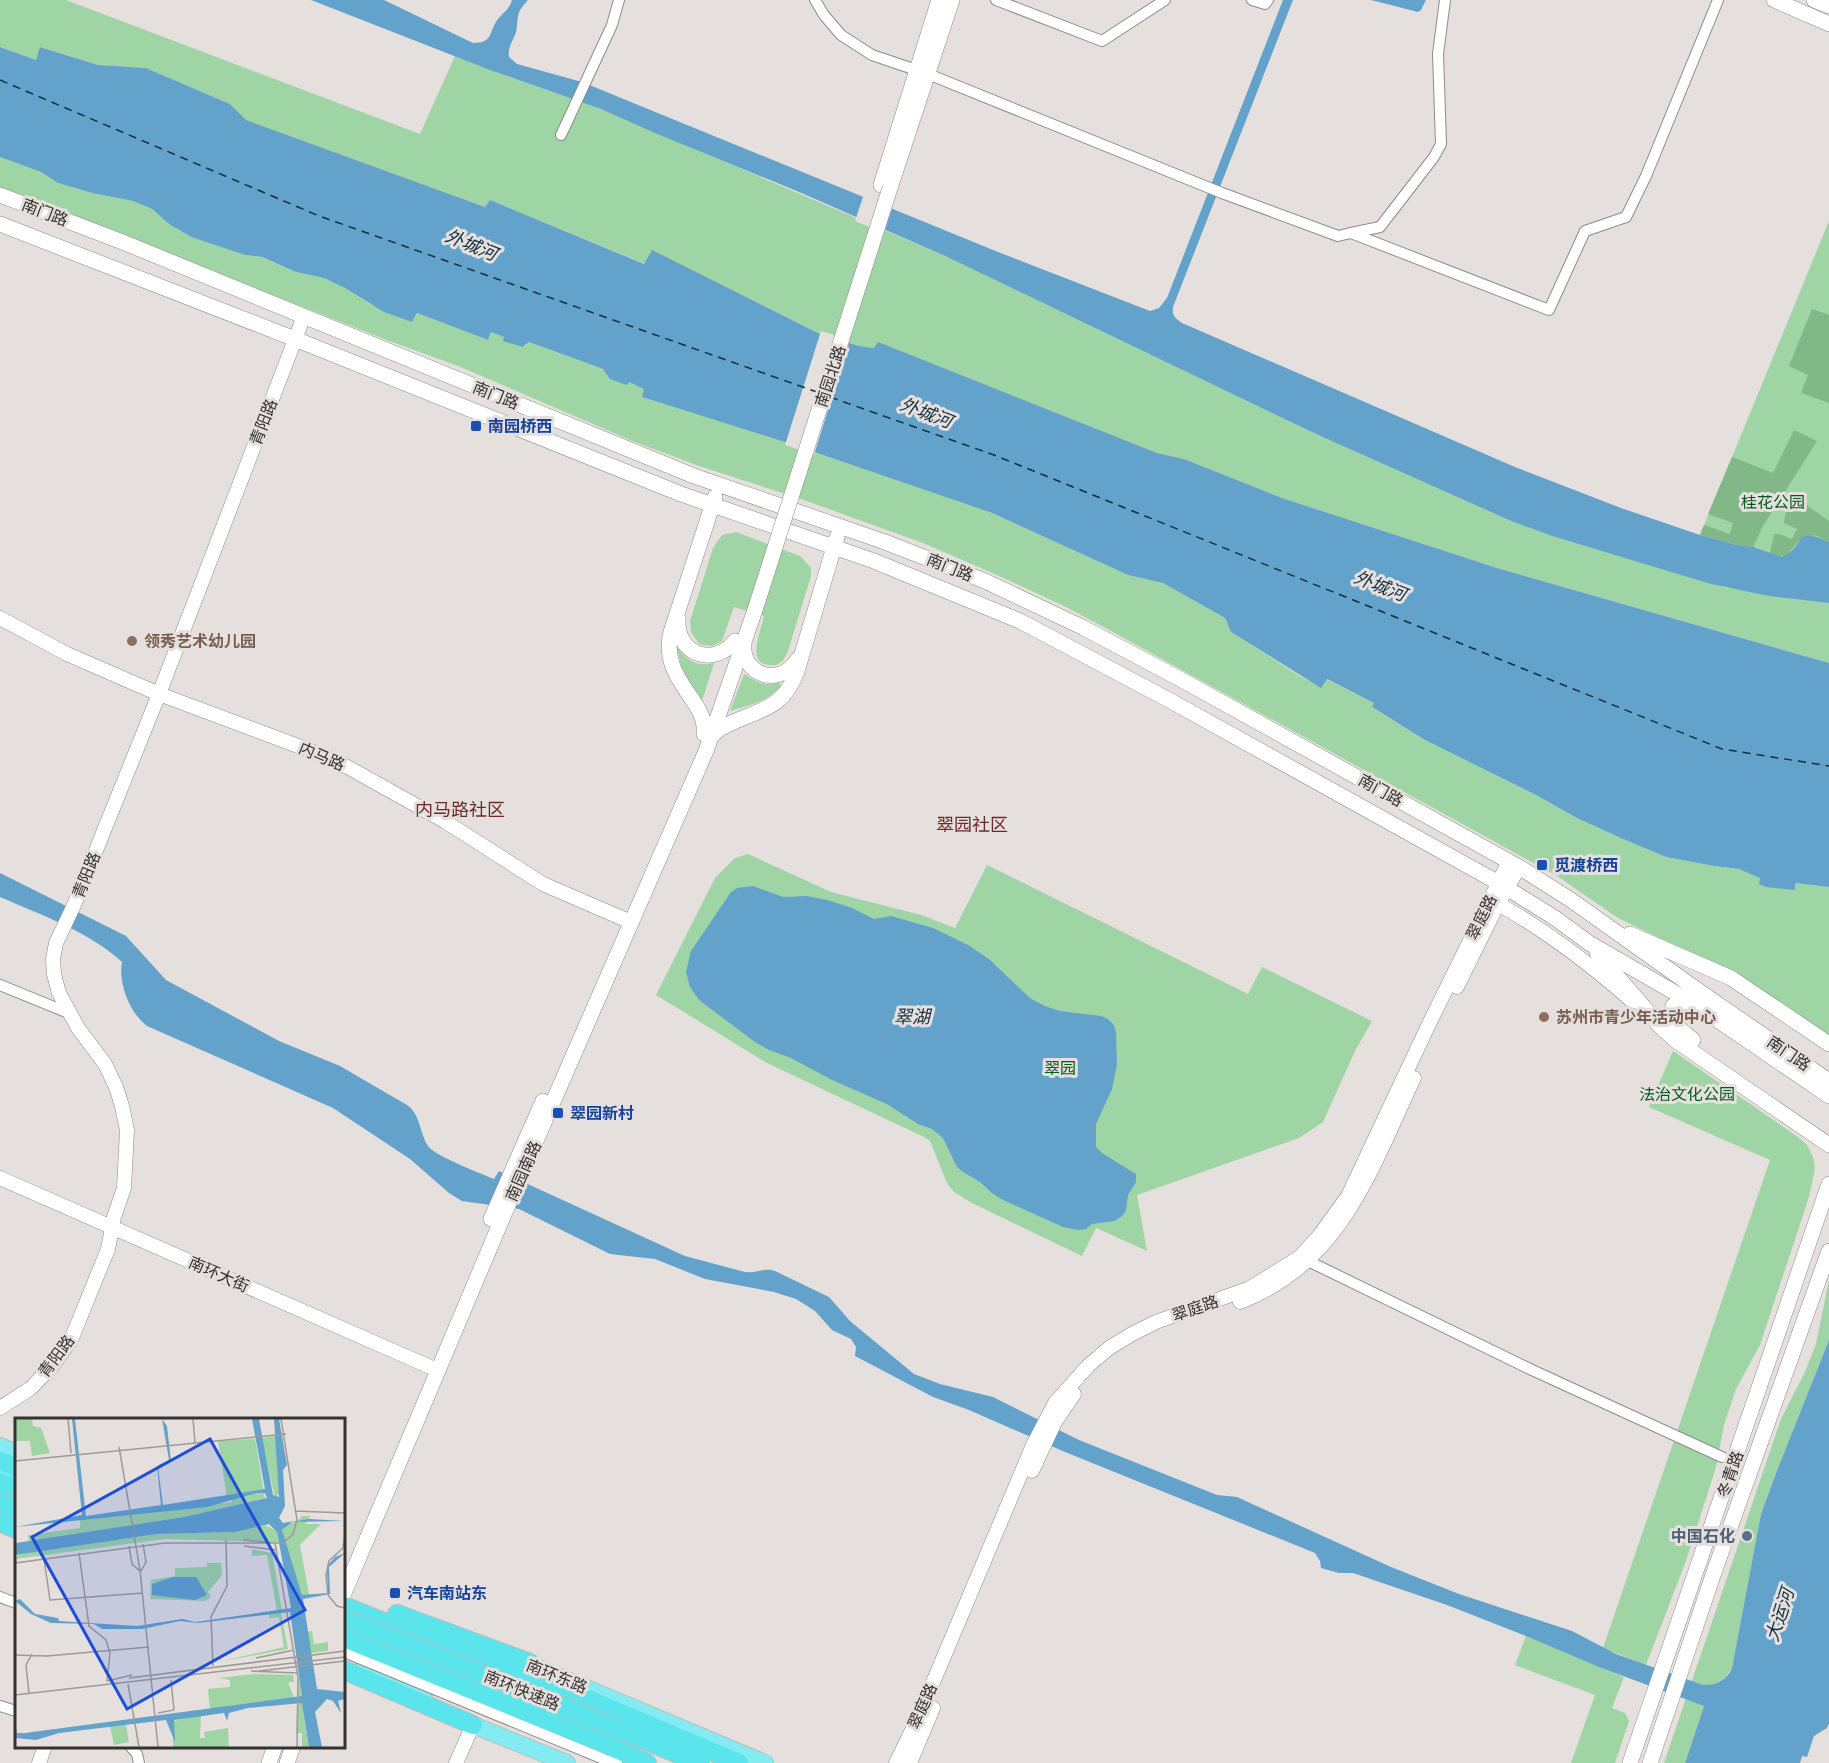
<svg xmlns="http://www.w3.org/2000/svg" width="1829" height="1763" viewBox="0 0 1829 1763" font-family="'Archivo Narrow','Noto Sans SC',sans-serif">
<rect width="100%" height="100%" fill="#e5e0dd"/>
<g fill="#9fd4a4">
<path d="M0 0H66L420 134 455 56 490 70 601 109 943 255 1316 434 1511 521 1552 536 1727 588 1737 545 1700 535 1829 221V663L1497 568 1282 498 1184 459 1157 453 877 343 875 348 859 346 820 334 652 251 645 264 490 200 485 207 245 120 230 104 146 68 98 65 41 47 36 60 0 47Z"/>
<path d="M0 157 41 172 58 183 92 193 133 201 152 209 169 224 191 237 245 255 261 257 296 272 324 278 345 288 370 304 412 322 417 313 488 340 491 332 505 337 503 340 521 347 529 342 603 369 645 389 642 397 788 443 992 513 1128 575 1163 583 1225 618 1231 632 1298 675 1321 687 1326 679 1374 703 1373 708 1425 740 1536 795 1577 818 1623 839 1666 857 1714 866 1739 869 1795 889V883L1829 887V1045L1705 960 1618 918 1557 876 1113 632 1066 607 997 575 923 543 801 499 699 466 635 442 458 366 392 342 0 188Z"/>
<path d="M736 532 800 556 811 568V576L788 651 783 661 776 665C743 669 761 632 764 616L734 607 722 641 712 646 699 644 691 632 690 621 713 548 722 535Z"/>
<path d="M677 647C687 661 697 667 714 663L702 701 683 675Z"/>
<path d="M744 674C756 681 765 688 778 682L781 686C767 702 750 705 730 711Z"/>
<path d="M748 854 831 892 921 915 955 928 987 865 1248 994 1262 967 1372 1021 1355 1051 1323 1122 1299 1138 1137 1195 1147 1251 1096 1228 1082 1256 972 1203 954 1192 947 1183 930 1141 924 1137 767 1063 656 995 715 878 735 858Z"/>
<path d="M1673 1051 1798 1137 1807 1145 1813 1157 1815 1168 1809 1197 1760 1345 1736 1389 1724 1425 1716 1467 1686 1561 1646 1665 1603 1648 1770 1160 1649 1107Z"/>
<path d="M1829 1280V1340L1778 1468 1761 1514 1732 1668 1704 1706 1685 1763H1664L1781 1419 1805 1372 1816 1344Z"/>
<path d="M1526 1636 1624 1677 1612 1708 1625 1713 1629 1721 1615 1763H1571L1595 1695 1515 1665Z"/>
</g>
<g fill="#82b888">
<path d="M1812 309 1829 315V403L1801 393 1808 375 1789 366Z"/>
<path d="M1794 430 1817 441 1763 526 1753 547 1737 545 1700 535 1704 525 1730 534 1733 523 1708 514 1732 457 1773 473Z"/>
<path d="M1801 501 1829 521V542L1815 535C1810 537 1801 539 1797 543 1785 555 1792 560 1770 553L1774 534H1779L1792 539 1797 529 1784 523 1785 515 1790 505Z"/>
</g>
<g fill="#63a2cb">
<path d="M311 0H384L473 43C494 43 488 32 498 19 504 12 509 10 512 0H528C518 11 518 13 517 27 516 38 507 45 509 57L517 64 582 82 998 252 1150 311 1159 308 1167 298 1283 0H1293L1173 307C1172 316 1175 318 1182 323L1515 467 1621 508 1700 535 1737 545 1753 547 1782 557C1807 547 1791 525 1829 542V603L1769 596 1711 584 1552 536 1511 521 1316 434 943 255 799 192 655 133 601 109 490 70Z"/>
<path d="M1371 0H1426L1421 10 1418 12Z"/>
<path d="M0 47 36 60 40 47 98 65 146 68 230 104 246 120 485 207 490 200 644 264 652 250 820 334 859 346 874 348 878 342 1157 453 1184 459 1282 498 1497 568 1829 663V887L1795 883V890L1766 887 1759 884 1760 878 1739 869 1714 866 1666 857 1623 839 1577 818 1536 795 1425 740 1372 707 1374 703 1327 679 1321 688 1231 632 1225 618 1163 583 1128 575 992 513 788 443 642 397 644 389 629 382 627 385 610 379 603 369 529 342 522 347 503 341 504 337 491 332 488 340 417 313 412 322 384 312 345 288 324 278 296 272 262 257 245 255 191 237 169 224 152 209 133 201 92 193 58 183 41 172 0 157Z"/>
<path d="M0 873 126 936 166 980 279 1041 340 1066 407 1105C421 1115 419 1132 428 1146 433 1155 482 1174 494 1179L499 1171 685 1256 745 1272C756 1274 764 1267 775 1271L829 1297 850 1321 914 1374 940 1384 993 1397 1079 1440 1217 1495 1237 1497 1391 1567 1459 1594 1572 1631 1616 1654 1703 1685C1716 1686 1727 1680 1732 1668L1761 1514 1778 1468 1829 1340V1723L1827 1728 1814 1736 1807 1757 1802 1756 1800 1763H1685L1704 1706 1599 1667 1526 1636 1447 1605 1353 1573H1339L1321 1568 1320 1561 1315 1553 1065 1452 969 1410 933 1397 855 1356 856 1347 851 1339 832 1330 815 1311 796 1299 774 1292 705 1279 655 1259 610 1254 519 1209 462 1201 449 1193 410 1159 333 1108 147 1026C130 1013 118 984 122 962 88 931 41 915 0 897Z"/>
<path d="M753 886 783 897 807 896 827 900 852 908 874 919 891 916 933 928 970 946 990 960 1031 999 1045 1006 1060 1011 1101 1016 1108 1019 1114 1025 1116 1033 1117 1065 1112 1089 1096 1124V1147L1102 1153 1136 1174V1182L1128 1195 1126 1211 1121 1217 1114 1221 1092 1224 1086 1229 1078 1230 1063 1227 1003 1200 992 1193 980 1182 963 1172 957 1167 943 1138 932 1129 918 1124 887 1104 832 1080 791 1058 769 1050 755 1042 699 1000 690 987 686 972 691 951 731 892 737 888Z"/>
</g>
<g fill="#e5e0dd">
<path d="M864 194 893 205 884 233 855 221Z"/>
<path d="M821 331 850 340 814 455 785 445Z"/>
</g>
<g fill="none" stroke-linecap="round" stroke-linejoin="round">
<g stroke="#112e3f" stroke-width="1.5" stroke-dasharray="8 6" stroke-linecap="butt">
<path d="M0 80 319 216 817 392"/>
<path d="M830 397 994 455 1722 749 1829 766"/>
</g>
<defs>
<g id="minor">
<path d="M815 0 824 15 841 35 872 55 928 74 1222 193 1338 236 1351 233 1549 310 1585 231 1626 217 1646 176 1718 0"/>
<path d="M996 0 1102 41 1165 0"/>
<path d="M1252 0 1265 4 1268 0"/>
<path d="M561 135 612 25 619 0"/>
<path d="M1351 233 1380 227 1434 157 1441 144 1438 54 1445 0"/>
<path d="M0 985 71 1014"/>
<path d="M1308 1261 1532 1370 1722 1457"/>
<path d="M0 1597 16 1603"/>
<path d="M0 1706 16 1711"/>
<path d="M130 1746 137 1754 139 1763"/>
<path d="M606 1760 617 1763"/>
</g>
<g id="tertiary">
<path d="M0 618 67 654 159 694 333 759 446 822 543 884 631 922"/>
<path d="M1498 904C1547 931 1590 964 1632 1001"/>
<path d="M1457 987 1498 904 1519 867"/>
<path d="M0 1178 437 1370"/>
<path d="M1240 1302C1342 1263 1371 1169 1414 1078"/>
<path d="M0 1408 31 1388 53 1365 71 1340 108 1249 114 1217 124 1188 127 1130 122 1106 116 1087 105 1064 78 1028 59 993 54 974 53 959 56 943 74 905 159 694 304 316"/>
<path d="M1032 1471 1055 1422 1074 1394"/>
<path d="M39 1763 45 1746"/>
<path d="M456 1763 473 1725"/>
<path d="M896 1763 918 1718 1033 1445 1055 1403 1088 1366 1109 1348 1132 1334 1156 1322 1250 1288 1300 1257 1319 1236 1348 1196 1428 1026 1509 861"/>
<path d="M910 1763 933 1708"/>
</g>
<g id="secondary">
<path d="M1774 0 1829 24"/>
<path d="M1814 0 1829 6"/>
<path d="M881 185 939 0"/>
<path d="M890 188 952 0"/>
<path d="M0 195 125 243 694 476 885 542 985 581 1082 627 1182 680 1519 867 1571 900 1699 991 1829 1081"/>
<path d="M0 224 295 339 681 494 874 561 1020 621 1169 700 1497 882 1555 918 1589 943 1691 1002 1829 1096"/>
<path d="M678 619C676 654 713 668 735 641"/>
<path d="M744 644C741 673 778 690 798 659"/>
<path d="M704 734C709 701 659 680 671 632L715 497"/>
<path d="M714 734C720 727 729 724 738 720 768 708 786 703 797 671L837 537"/>
<path d="M1630 934 1731 978 1829 1044"/>
<path d="M1597 953 1661 1027 1675 1040 1829 1145"/>
<path d="M1691 1002H1679L1673 1006 1671 1013 1675 1025 1693 1040"/>
<path d="M491 1219 543 1101"/>
<path d="M344 1593 505 1212 706 751 755 610"/>
<path d="M269 1763 275 1746"/>
<path d="M287 1763 293 1746"/>
<path d="M1630 1763 1829 1184"/>
<path d="M1650 1763 1712 1578 1829 1251"/>
</g>
<g id="primary">
<path d="M0 1446 16 1453"/>
<path d="M0 1470 16 1477"/>
<path d="M517 1659 765 1763"/>
<path d="M365 1664 424 1697"/>
<path d="M462 1719 473 1725 567 1763"/>
</g>
<g id="trunk">
<path d="M0 1461 16 1467"/>
<path d="M0 1482 16 1488"/>
<path d="M0 1502 16 1509"/>
<path d="M0 1522 16 1529"/>
<path d="M344 1606 489 1664 557 1686 739 1763"/>
<path d="M397 1614 530 1663"/>
<path d="M344 1670 473 1725"/>
<path d="M618 1729 700 1763"/>
<path d="M610 1746 647 1763"/>
</g>
</defs>
<use href="#minor" stroke="#8f8b88" stroke-width="12"/>
<use href="#tertiary" stroke="#8f8b88" stroke-width="15"/>
<use href="#secondary" stroke="#8f8b88" stroke-width="16"/>
<use href="#primary" stroke="#bebdbd" stroke-width="18"/>
<use href="#trunk" stroke="#bebdbd" stroke-width="20"/>
<use href="#minor" stroke="#fff" stroke-width="10"/>
<use href="#tertiary" stroke="#fff" stroke-width="14"/>
<use href="#secondary" stroke="#fff" stroke-width="15"/>
<use href="#primary" stroke="#83ebf1" stroke-width="16"/>
<use href="#trunk" stroke="#5ae4ec" stroke-width="18"/>
<defs>
<path id="minor-bridge" d="M344 1652 606 1760"/>
<path id="secondary-bridge" d="M755 610 890 188"/>
<g id="trunk-bridge">
<path d="M344 1618 618 1729"/>
<path d="M344 1638 610 1746"/>
</g>
</defs>
<use href="#minor-bridge" stroke="#8f8b88" stroke-width="12" stroke-linecap="butt"/>
<use href="#secondary-bridge" stroke="#8f8b88" stroke-width="16" stroke-linecap="butt"/>
<use href="#trunk-bridge" stroke="#bebdbd" stroke-width="20" stroke-linecap="butt"/>
<use href="#minor-bridge" stroke="#fff" stroke-width="10"/>
<use href="#secondary-bridge" stroke="#fff" stroke-width="15"/>
<use href="#trunk-bridge" stroke="#5ae4ec" stroke-width="18"/>
</g>
<g fill="#1a4fb4" stroke="#e5e0dd" stroke-width="2">
<rect x="470" y="420" width="12" height="12" rx="3"/>
<rect x="1536" y="859" width="12" height="12" rx="3"/>
<rect x="552" y="1107" width="12" height="12" rx="3"/>
<rect x="389" y="1587" width="12" height="12" rx="3"/>
</g>
<g fill="#8d6e63" stroke="#e5e0dd" stroke-width="2">
<circle cx="132" cy="641" r="6"/>
<circle cx="1544" cy="1017" r="6"/>
</g>
<circle fill="#5c6f8a" stroke="#e5e0dd" stroke-width="2" cx="1747" cy="1536" r="6"/>
<g text-anchor="middle" stroke-width="6" stroke-linejoin="round" paint-order="stroke">
<g font-size="16" fill="#343231" stroke="#e5e0dd">
<text transform="translate(45 212) rotate(21)" y="6">南门路</text>
<text transform="translate(830 376) rotate(-72)" y="6">南园北路</text>
<text transform="translate(496 395) rotate(22)" y="6">南门路</text>
<text transform="translate(263 422) rotate(-69)" y="6">青阳路</text>
<text transform="translate(950 567) rotate(22)" y="6">南门路</text>
<text transform="translate(322 756) rotate(23)" y="6">内马路</text>
<text transform="translate(1381 790) rotate(29)" y="6">南门路</text>
<text transform="translate(86 875) rotate(-68)" y="6">青阳路</text>
<text transform="translate(1481 917) rotate(-64)" y="6">翠庭路</text>
<text transform="translate(1789 1053) rotate(34)" y="6">南门路</text>
<text transform="translate(523 1171) rotate(-66)" y="6">南园南路</text>
<text transform="translate(219 1274) rotate(24)" y="6">南环大街</text>
<text transform="translate(1195 1308) rotate(-19)" y="6">翠庭路</text>
<text transform="translate(56 1356) rotate(-53)" y="6">青阳路</text>
<text transform="translate(1730 1474) rotate(-71)" y="6">冬青路</text>
<text transform="translate(557 1676) rotate(22)" y="6">南环东路</text>
<text transform="translate(522 1690) rotate(22)" y="6">南环快速路</text>
<text transform="translate(922 1706) rotate(-66)" y="6">翠庭路</text>
</g>
<g font-size="16" font-weight="bold" fill="#164399" stroke="#e5e0dd" text-anchor="start">
<text x="488" y="432">南园桥西</text>
<text x="1554" y="871">觅渡桥西</text>
<text x="570" y="1119">翠园新村</text>
<text x="407" y="1599">汽车南站东</text>
</g>
<g font-size="16" fill="#035a1e" stroke="#e5e0dd">
<text x="1773" y="508">桂花公园</text>
<text x="1060" y="1074">翠园</text>
<text x="1687" y="1100">法治文化公园</text>
</g>
<g font-size="16" font-weight="bold" fill="#785e54" stroke="#e5e0dd" text-anchor="start">
<text x="144" y="647">领秀艺术幼儿园</text>
<text x="1556" y="1023">苏州市青少年活动中心</text>
</g>
<g font-size="16" font-weight="bold" fill="#4e5e75" stroke="#e5e0dd" text-anchor="end">
<text x="1735" y="1542">中国石化</text>
</g>
<g font-size="18" font-style="italic" fill="#112e3f" stroke="#e5e0dd">
<text transform="translate(471 245) rotate(22)" y="6">外城河</text>
<text transform="translate(926 413) rotate(21)" y="6">外城河</text>
<text transform="translate(1380 586) rotate(21)" y="6">外城河</text>
<text x="912" y="1023">翠湖</text>
<text transform="translate(1780 1615) rotate(-72)" y="6">大运河</text>
</g>
<g font-size="18" fill="#6f292a" stroke="#e5e0dd">
<text x="460" y="816">内马路社区</text>
<text x="972" y="831">翠园社区</text>
</g>
</g>
<g transform="translate(15 1418)">
<rect width="330" height="330" fill="#e5e0dd"/>
<path d="M7 1H17L18 8 26 10 35 35 17 38 15 23H0L1 2ZM261 18 264 76 260 80 247 20ZM240 21 250 81 169 99 14 124 13 117 65 110V100L217 84 216 79 212 80 203 23ZM287 98H296L290 106H306L285 127 294 177 291 178 287 177 267 115 269 106 288 103 284 102ZM248 106 262 113 263 124 150 121 0 141 4 136 142 116 220 114ZM237 131 257 135 267 193H262L252 137 237 138ZM192 145H206L207 157 193 174 196 179 190 183 135 181 136 162 160 158V150L192 149ZM266 195 273 231 203 244 269 229 264 199 254 200V196ZM297 213 299 226 313 224V233L295 235 292 214ZM284 250 290 306 294 329H287V315H281ZM239 256 278 257 279 264H273L279 280 195 292 193 271 215 269V262L204 260ZM186 297 185 320H190L189 314 213 310 214 329H158V303ZM111 307 114 324 99 327 95 308Z" fill="#9fd4a4"/>
<path d="M57 1H60L71 98 146 87 142 48 154 42 147 1 152 8 156 43 143 49 148 87 250 71 237 1H244L258 77 264 79 259 1H264L272 47 268 52 270 88 264 100 268 105 294 101 330 103 277 104 267 112 287 177 313 175 312 154 314 146 320 139 330 135 314 149 315 176 288 181 302 271 330 274V281L323 283 326 295 318 283 312 281 300 294 307 329H294L287 285 233 290 214 295 212 303 209 295 159 302 160 324 151 302 44 315 21 322 0 320V305L2 315H10L287 278 275 194 183 205 165 203 127 211H87L79 206 36 205 16 196 0 183 5 181 20 196 43 200 44 203 122 208 167 201 181 204 276 190 262 114 254 106 220 114 142 116 0 137 1 125 169 99 252 80 250 75H242L192 89 0 109 67 97ZM158 159H181L192 177 180 182 137 177V166Z" fill="#63a2cb"/>
<path fill="none" stroke="#63a2cb" stroke-width="3" d="M120 113 225 99 250 91 254 82V70L243 20M0 129 115 114"/>
<path fill="none" stroke="#9e9a98" stroke-width="1.5" d="M53 1 56 35M178 1 180 25M104 29 125 152 143 329M0 43 271 16M280 93 330 95M330 116 328 130 314 143 311 157 313 177 322 188 330 190M228 122 260 125 283 259 282 329M114 128 117 146 125 153M229 128 261 132M64 135 74 208 91 222 95 235 92 263M29 141 35 182 128 175M0 145 150 125H268L278 116 282 102 266 1M126 153 131 144 128 126M0 237 32 238 134 229M241 240 279 232M198 248 196 199 212 168 211 122M236 253 282 255M244 253 330 243M114 260 330 233M92 263 117 257M113 266 124 329M14 276 11 247 17 236M0 277 330 239M143 295 159 292 156 262"/>
<path fill="#1d4ed8" fill-opacity="0.15" stroke="#1d4ed8" stroke-width="3" d="M195 21 290 192 112 291 17 119Z"/>
<rect width="330" height="330" fill="none" stroke="#343231" stroke-width="3"/>
</g>
</svg>
